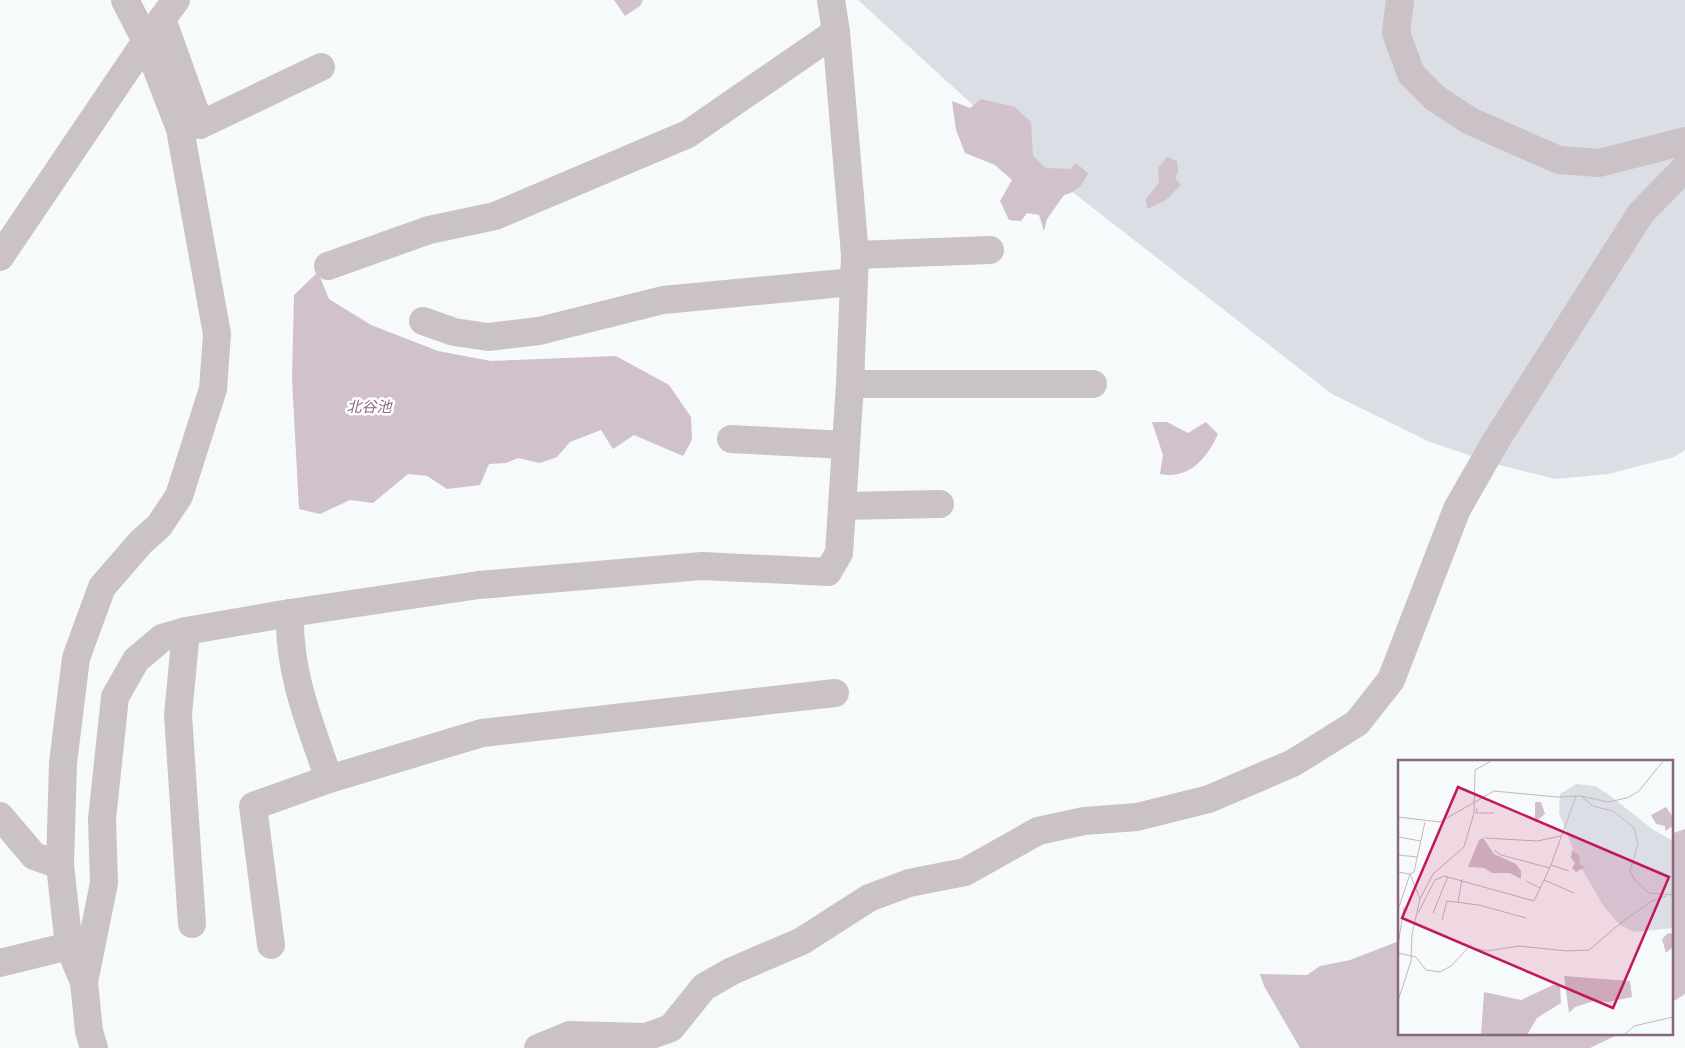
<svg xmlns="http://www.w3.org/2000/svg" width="1685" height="1048" viewBox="0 0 1685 1048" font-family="'Asap Condensed','Noto Sans JP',sans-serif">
<rect width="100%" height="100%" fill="#f7fafa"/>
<path fill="#dbdee4" d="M858 0H1685V450L1674 457 1608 474 1556 479 1495 464 1430 442 1332 394 1044 170Z"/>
<g fill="#d0c1cc">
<path d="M614 0H643L640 6 625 16Z"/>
<path d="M981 99 1015 107 1031 122 1033 156 1046 168 1070 169 1076 163 1088 173C1083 185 1077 192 1064 195L1047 219 1044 231 1039 215 1027 213 1021 221 1009 220 1000 201 1012 180 995 165 965 153 956 130 952 101 970 108Z"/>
<path d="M1167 157 1177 161 1178 172 1175 178 1181 185 1166 200 1147 209 1146 199 1159 183 1158 168Z"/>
<path d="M318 272 329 299 371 325 438 351 491 361 616 356 669 385 691 417 692 440 683 456 634 435 613 449 601 430 570 442 557 457 540 463 518 458 506 463 489 464 480 485 447 489 427 476 408 474 373 503 350 500 320 514 299 509 292 379 294 295Z"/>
<path d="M1152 422H1167L1188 433 1206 422 1218 434C1207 458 1189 480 1160 474L1163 455Z"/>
<path d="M1685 829V994L1671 1003V834Z"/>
<path d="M1399 941V1034H1619L1590 1048H1300L1264 986 1260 974 1307 975 1320 966 1350 960Z"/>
</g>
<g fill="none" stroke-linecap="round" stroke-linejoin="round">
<g stroke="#cbc2c7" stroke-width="28">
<path d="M1400 0 1396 33 1411 74 1435 98 1470 121 1559 160 1599 163 1685 141"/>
<path d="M162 19 200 125 321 67"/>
<path d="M855 255 990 250"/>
<path d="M0 257 146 41 176 0"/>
<path d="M328 266 429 230 495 216 688 134 836 32"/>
<path d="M423 321 454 332 488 337 539 331 663 300 853 282"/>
<path d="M850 384H1093"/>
<path d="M731 439 845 445"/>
<path d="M842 506 940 504"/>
<path d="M290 613C288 672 310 724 329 779"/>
<path d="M186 631 178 715 192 924"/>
<path d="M0 816 34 856 60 865"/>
<path d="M271 945 253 806 329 779 482 733 835 693"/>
<path d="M0 963 69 946"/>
<path d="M84 982 104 883 102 819 115 697 136 660 162 638 186 631 290 613 479 585 702 566 828 572 839 553 850 384 855 255 836 32 831 0"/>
<path d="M94 1048 89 1031 84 982 69 946 60 865 63 763 76 658 102 587 141 542 159 526 179 496 213 389 217 334 180 129 146 41 125 0"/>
<path d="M538 1048 570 1035 646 1037 671 1028 704 987 732 971 802 941 869 898 909 883 965 872 1038 831 1084 821 1137 817 1209 799 1293 763 1357 723 1391 680 1457 509 1497 439 1641 213 1685 168"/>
</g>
</g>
<g text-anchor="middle" stroke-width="5" stroke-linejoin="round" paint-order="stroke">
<g font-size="15" font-style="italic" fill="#8b6981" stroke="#fff">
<text x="369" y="412">北谷池</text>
</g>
</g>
<g transform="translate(1398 760)">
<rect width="275" height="275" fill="#f7fafa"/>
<path d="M178 24 197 26 210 34 254 69 275 81V168L236 172 222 165 206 147 181 104 161 53 162 34Z" fill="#dbdee4"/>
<path d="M137 42H143L147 54 137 62ZM268 47 275 57V66L267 71V66L258 64 253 55ZM85 78 96 94 118 104 123 111V119L112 113H94L86 108 70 107 81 80ZM174 90 181 95 182 104 187 107 178 112 174 108 177 103 173 98ZM270 173 275 174V187L268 193 264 179ZM166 216 232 221 234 237 210 242 196 241 177 247 171 253ZM155 225H162L163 243 139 258 129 275H83L86 232 123 240Z" fill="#d0c1cc"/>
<path fill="none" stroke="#c4b7bf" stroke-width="1" d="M183 36 210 42 229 38 241 31 266 0M79 48 78 53H96M0 57 42 62 96 31 159 37 183 36 195 46 215 51 236 68 240 84 232 111 237 120 251 133 275 135M0 77 23 81M87 78 139 81 163 76M96 90 103 95 152 108M0 95 19 97M153 105 171 111M0 112 12 114 22 139M146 120 176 133M128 121 142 128M60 142 64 119M1 147 12 114 16 112 27 62M20 153 37 120 46 116 136 141 153 105 178 36M35 153 50 116M44 160 49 141 81 145 128 158M0 185 6 147M0 193 18 197 28 210 42 212 53 206 71 187 89 191 121 186 169 191 191 190 224 162 254 141 268 136M0 241 13 201 14 174 22 139 35 114 66 87 76 53 77 10 93 1M226 275 236 266 275 257"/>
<path fill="#c2185b" fill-opacity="0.15" stroke="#c2185b" stroke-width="2.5" d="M60 27 271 117 215 248 4 158Z"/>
<rect width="275" height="275" fill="none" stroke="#89687a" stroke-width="2.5"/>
</g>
</svg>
